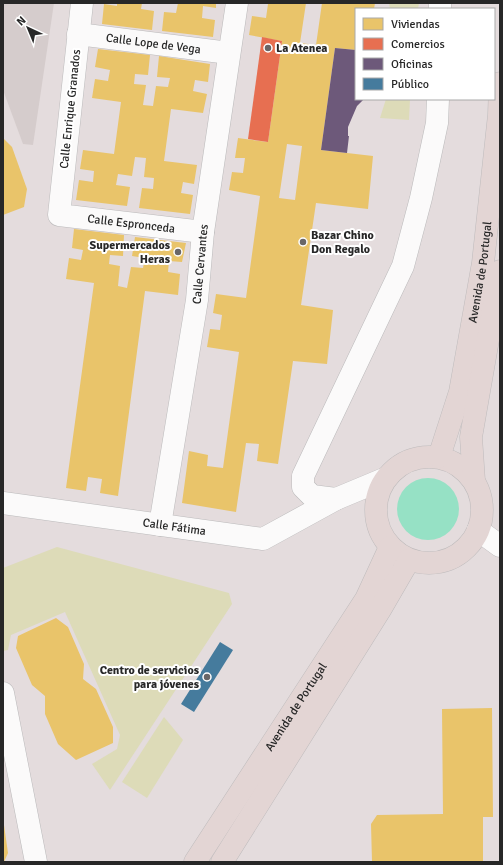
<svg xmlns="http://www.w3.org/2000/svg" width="503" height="865" viewBox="0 0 503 865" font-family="Signika,sans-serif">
<rect width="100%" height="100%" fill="#e4dcdd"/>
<g fill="#dddbb8">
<path d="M389 3H419L418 9H390Z"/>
<path d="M386 99H410L409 120 380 118Z"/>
<path d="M57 547 229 593 232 604 110 790 92 764 117 749 120 735 65 612 11 635 8 650 3 651V568Z"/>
<path d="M164 717 183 740 147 798 122 782Z"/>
</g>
<path fill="#d5cccc" d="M3 3H54L33 145 23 144 3 90Z"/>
<circle fill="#96e1c5" cx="428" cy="509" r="31"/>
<g fill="#e9c46a" fill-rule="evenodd">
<path d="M117 3H142L141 9 154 11 152 30 102 24 104 4 117 6Z"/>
<path d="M178 3H216V8L203 6 202 18 215 20 213 37 162 31 164 12 176 13Z"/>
<path d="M265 3H306L300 43 316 45 322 3H375L374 9H356V50L335 48 321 150 373 156 368 209 316 203 301 305 333 310 327 364 293 361 278 464 257 461 259 444 246 443 236 512 182 503 189 451 208 455 207 466 223 468 239 352 207 347 210 329 220 330 222 315 213 313 216 294 246 298 260 196 229 190 232 172 243 173 245 158H235L238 138 268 142 282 41 249 35 252 16 266 18 268 4ZM287 144 302 146 295 200 279 198Z"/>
<path d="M98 49 150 55 148 75 135 74 134 84 146 85 143 105 153 106 156 86 168 87 170 78 157 77 159 56 210 64 208 82 195 80 193 91 207 94 203 113 171 109 164 161 197 165 194 184 183 182 181 193 193 195 190 214 139 208 142 188 153 189 154 178 144 177 146 158 135 157 132 176 118 174 116 185 130 187 127 206 76 200 79 180 93 182 94 171 80 169 83 150 114 154 121 102 92 98 95 79 108 81 110 70 95 67Z"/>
<path d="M3 138 12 147 27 189 24 207 3 215Z"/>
<path d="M74 229 124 235 123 256 110 255 109 264 120 266 118 286 127 288 131 267 143 268 145 258 132 256 135 237 186 243 182 262 169 261 168 272 180 274 178 295 145 291 118 496 100 493 102 479 88 477 86 491 66 488 94 283 66 279 69 258 81 260 83 250 72 248Z"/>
<path d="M56 618 68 627 84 664 83 679 96 689 113 727V743L76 760 58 744 45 714V696L32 685 16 648 18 636Z"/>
<path d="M492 708 493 817H483V862H372L371 824 377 815 443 814 442 709Z"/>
<path d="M3 818 8 853 4 862H3Z"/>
</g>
<path fill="#e76f51" d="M262 37 282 41 268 142 248 139Z"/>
<path fill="#6d597a" d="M335 48 356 50V99H364L357 106 348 127V136H349L347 153 321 150Z"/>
<path fill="#457b9d" d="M220 642 233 650 194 712 181 704Z"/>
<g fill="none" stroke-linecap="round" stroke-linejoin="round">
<defs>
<g id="street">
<path id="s1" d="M82 3 59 215 203 232"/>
<path d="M440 9V3"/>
<path id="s2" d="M78 34 229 53"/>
<path d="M336 499 312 496 303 487V476L403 266 421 198 437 123 438 99"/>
<path id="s3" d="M3 503 263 539 336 499 384 479"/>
<path id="s4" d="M160 525 197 300 203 232 237 3"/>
<path d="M478 530 500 546"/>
<path d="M3 693 36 862"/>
</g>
<g id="primary">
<circle cx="429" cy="510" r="53"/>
<path id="s5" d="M439 457 460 392 483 263 499 115 500 83"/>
<path d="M474 481 471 437 500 271"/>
<path id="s6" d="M195 862 366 599 390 547"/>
<path d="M222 862 380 610 409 560"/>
</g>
</defs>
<use href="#street" stroke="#bbbabb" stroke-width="23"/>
<use href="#primary" stroke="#bebbbc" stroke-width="23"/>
<use href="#street" stroke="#fbfafa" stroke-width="22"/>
<use href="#primary" stroke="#e3d5d4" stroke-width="22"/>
</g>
<g fill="#696667" stroke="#fff" stroke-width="1.5">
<circle cx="268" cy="48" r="4"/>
<circle cx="303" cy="242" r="4"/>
<circle cx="178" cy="252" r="4"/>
<circle cx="207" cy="677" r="4"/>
</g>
<g text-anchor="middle" stroke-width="4" stroke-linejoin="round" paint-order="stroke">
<g font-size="12" fill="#272727" stroke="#fff">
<text dy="4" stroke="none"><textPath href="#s2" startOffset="76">Calle Lope de Vega</textPath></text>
<text transform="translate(70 109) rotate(-84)" y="4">Calle Enrique Granados</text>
<text dy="4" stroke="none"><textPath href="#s1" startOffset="286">Calle Espronceda</textPath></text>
<text dy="4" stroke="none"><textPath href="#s4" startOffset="264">Calle Cervantes</textPath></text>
<text dy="4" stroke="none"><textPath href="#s5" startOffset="190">Avenida de Portugal</textPath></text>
<text dy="4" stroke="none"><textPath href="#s3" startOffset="173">Calle Fátima</textPath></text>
<text dy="4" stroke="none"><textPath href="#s6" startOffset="185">Avenida de Portugal</textPath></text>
</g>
<g font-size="12" font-weight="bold" fill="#272727" stroke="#fff" text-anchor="start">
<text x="276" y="52">La Atenea</text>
<text x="311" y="239">Bazar Chino<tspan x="311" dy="14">Don Regalo</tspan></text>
<text x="170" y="249" text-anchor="end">Supermercados<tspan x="170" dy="14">Heras</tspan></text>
<text x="199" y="674" text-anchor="end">Centro de servicios<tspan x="199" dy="14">para jóvenes</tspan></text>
</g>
</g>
<rect width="503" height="865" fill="none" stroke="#272727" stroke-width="8"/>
<rect x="355" y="8" width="140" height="92" fill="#ffffff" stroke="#a9a9a9"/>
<rect x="363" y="18" width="20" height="12" fill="#e9c46a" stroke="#a9a9a9"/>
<text x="391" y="28" font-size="12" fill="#272727">Viviendas</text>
<rect x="363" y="38" width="20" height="12" fill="#e76f51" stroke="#a9a9a9"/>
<text x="391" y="48" font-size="12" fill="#272727">Comercios</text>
<rect x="363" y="58" width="20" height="12" fill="#6d597a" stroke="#a9a9a9"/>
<text x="391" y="68" font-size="12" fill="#272727">Oficinas</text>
<rect x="363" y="78" width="20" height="12" fill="#457b9d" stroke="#a9a9a9"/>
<text x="391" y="88" font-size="12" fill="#272727">Público</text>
<g transform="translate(28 28) rotate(316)" stroke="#ffffff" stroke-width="3" paint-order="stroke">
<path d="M0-3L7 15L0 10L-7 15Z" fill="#272727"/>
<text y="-6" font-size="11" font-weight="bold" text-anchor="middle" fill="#272727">N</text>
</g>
</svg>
